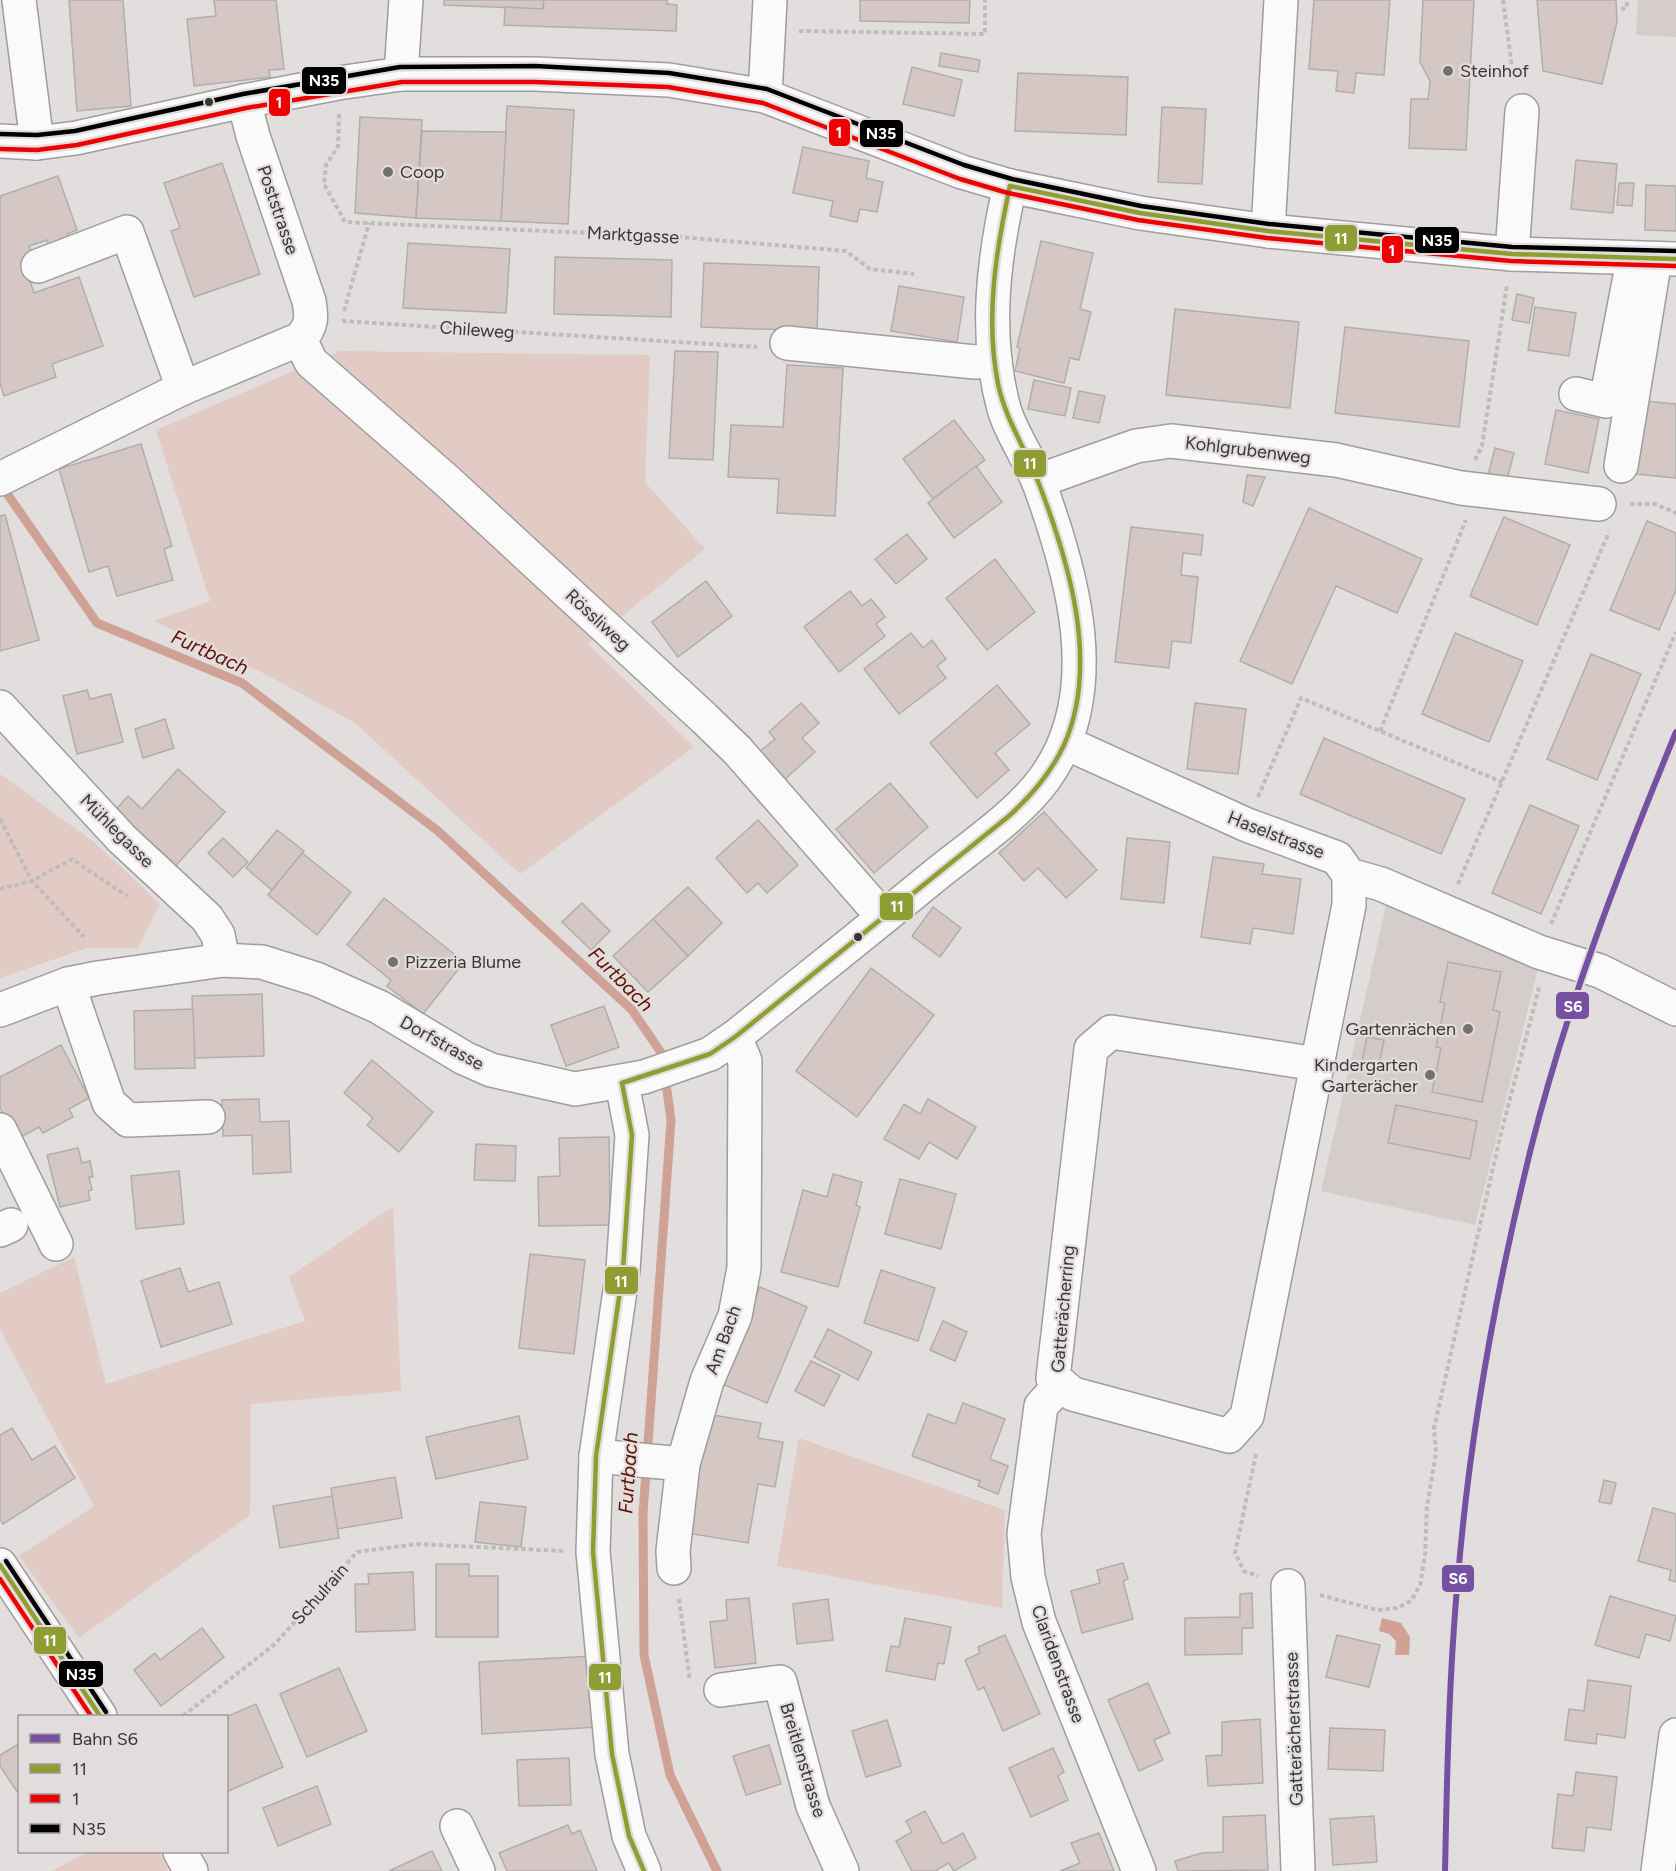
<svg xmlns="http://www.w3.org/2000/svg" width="1676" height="1871" viewBox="0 0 1676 1871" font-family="Figtree,sans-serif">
<rect width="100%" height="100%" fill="#e1dedd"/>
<g fill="#d5cdcb">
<path d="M1638 0H1676V37L1636 35Z"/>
<path d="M1388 897 1540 960 1475 1225 1321 1191Z"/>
</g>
<g fill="#e3cbc5">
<path d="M340 351 650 355 645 482 705 549 588 644 694 747 520 874 355 723 267 675 154 621 210 601 156 430Z"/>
<path d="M0 774 94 842 160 904 138 948H87L0 978Z"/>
<path d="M393 1206 401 1391 251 1404 250 1515 79 1638 19 1556 94 1506 0 1329V1293L74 1257 106 1384 305 1321 289 1277Z"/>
<path d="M799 1438 1005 1510 1002 1608 777 1566Z"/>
<path d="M87 1852H159L169 1871H52Z"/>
</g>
<path fill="#d0a296" d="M1382 1618 1401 1623 1410 1637 1409 1655H1395L1396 1641 1389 1634 1379 1631Z"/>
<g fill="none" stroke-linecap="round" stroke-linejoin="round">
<path stroke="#d0a296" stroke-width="9" d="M1 485 97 623 242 683 438 831 632 1010 662 1054 671 1120 643 1514 644 1655 670 1775 717 1871"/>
</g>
<g fill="#d5c8c4" stroke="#b0aead" stroke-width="1.5">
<path d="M69 0H123L131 106 77 111Z"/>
<path d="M214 0H276L284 69 269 70 270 77 194 86 187 19 216 16Z"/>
<path d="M444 0H544L543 9 444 5Z"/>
<path d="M544 0H667V4L677 5 676 31 504 25 505 7 543 9Z"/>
<path d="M860 0H970L969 23 860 21Z"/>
<path d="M1314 0H1390L1384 75 1356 73 1354 93 1336 91 1338 71 1309 69Z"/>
<path d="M1423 0H1474L1466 150 1409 148 1411 99H1428L1430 81 1420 62Z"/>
<path d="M1537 0H1616L1617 22 1602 84 1543 71Z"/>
<path d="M941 53 980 60 978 72 939 66Z"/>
<path d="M912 67 962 80 954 116 903 104Z"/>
<path d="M1018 73 1128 77 1126 135 1015 131Z"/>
<path d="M507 106 574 110 568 224 501 221Z"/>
<path d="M1162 107 1206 109 1202 184 1158 182Z"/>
<path d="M360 117 422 120 416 218 355 213Z"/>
<path d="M422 131 506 132 501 221 416 218Z"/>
<path d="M803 147 869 161 866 178 883 182 877 212 860 209 857 222 830 216 833 201 793 193Z"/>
<path d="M1576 160 1617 164 1613 213 1571 209Z"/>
<path d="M222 163 260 274 194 297 171 231 180 228 164 183Z"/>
<path d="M58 176 77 230 67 234 69 243 50 250 47 240 29 246 35 263 25 267 34 293 79 277 103 346 52 364 56 377 4 396 0 383V196Z"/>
<path d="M1619 183H1634L1632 206 1617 205Z"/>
<path d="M1646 185 1676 186V231L1645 230Z"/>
<path d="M1041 241 1093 253 1080 309 1091 312 1079 360 1070 358 1064 383 1015 371 1020 348 1017 347Z"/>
<path d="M408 243 510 249 506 313 403 308Z"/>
<path d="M555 257 672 260 671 317 554 314Z"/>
<path d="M704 263 819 267 817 331 701 327Z"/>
<path d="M899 286 964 297 957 342 891 331Z"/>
<path d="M1517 294 1534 298 1529 323 1512 320Z"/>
<path d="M1535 307 1576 313 1569 356 1528 350Z"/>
<path d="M1175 309 1299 322 1290 408 1166 395Z"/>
<path d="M1345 327 1469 341 1459 427 1335 413Z"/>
<path d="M675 351 718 352 713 460 669 458Z"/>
<path d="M787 365 843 368 835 516 777 513 779 479 728 477 731 425 783 427Z"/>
<path d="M1034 380 1071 388 1065 416 1028 409Z"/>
<path d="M1079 391 1105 396 1099 423 1073 418Z"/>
<path d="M1644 401 1676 404V478L1636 474Z"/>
<path d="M1556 410 1599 419 1588 473 1545 464Z"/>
<path d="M954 420 985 460 933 499 903 459Z"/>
<path d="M141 444 172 546 164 549 173 580 117 596 108 566 89 572 59 469Z"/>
<path d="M1495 448 1514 453 1507 479 1488 475Z"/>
<path d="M976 466 1002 502 954 538 928 503Z"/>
<path d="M1247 475 1265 477 1253 506 1243 502Z"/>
<path d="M1309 508 1422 559 1397 613 1336 586 1292 684 1240 661Z"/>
<path d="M5 515 39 640 0 651V516Z"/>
<path d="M1504 517 1570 545 1537 625 1470 596Z"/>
<path d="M1647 521 1676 533V590L1659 630 1610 610Z"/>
<path d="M1131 527 1203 535 1201 555 1183 553 1181 575 1198 577 1191 643 1172 641 1169 668 1115 662Z"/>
<path d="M907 534 927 559 896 584 875 559Z"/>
<path d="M995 559 1035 612 987 650 946 598Z"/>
<path d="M706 581 732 616 678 657 652 622Z"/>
<path d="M850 591 862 606 871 599 881 611 885 617 876 624 885 636 839 672 804 627Z"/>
<path d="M911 633 923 648 932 640 946 659 937 666 946 678 899 714 864 669Z"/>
<path d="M1455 633 1523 661 1489 742 1422 714Z"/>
<path d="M1591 654 1641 674 1597 780 1547 759Z"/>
<path d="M997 685 1030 724 995 753 1009 770 977 798 930 743Z"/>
<path d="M87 690 90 699 111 694 123 742 77 754 63 696Z"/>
<path d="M801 703 819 723 802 738 815 752 783 781 758 753 775 739 769 732Z"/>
<path d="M1195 703 1246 709 1238 774 1187 769Z"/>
<path d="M165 719 174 748 143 758 135 729Z"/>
<path d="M1324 738 1465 799 1441 854 1300 794Z"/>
<path d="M178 769 225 812 168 874 111 815 128 796 142 809Z"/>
<path d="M890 783 928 827 874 873 836 829Z"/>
<path d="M1530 805 1579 826 1541 914 1492 893Z"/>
<path d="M1044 812 1097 870 1066 898 1038 868 1024 881 999 853Z"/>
<path d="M758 820 798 865 767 893 758 883 747 893 716 858Z"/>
<path d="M277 830 304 851 272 890 246 868Z"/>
<path d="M223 838 248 862 233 877 208 853Z"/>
<path d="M1127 838 1170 842 1164 903 1121 899Z"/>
<path d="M302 853 351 892 317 935 268 895Z"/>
<path d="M1213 857 1264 864 1262 874 1301 879 1293 934 1253 928 1250 944 1201 937Z"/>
<path d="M688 887 722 923 688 956 653 919Z"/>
<path d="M384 898 464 962 423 1014 387 986 391 980 347 945Z"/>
<path d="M582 903 610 931 591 950 562 922Z"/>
<path d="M933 907 961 928 940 957 912 936Z"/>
<path d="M653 919 688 956 648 992 613 956Z"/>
<path d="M1448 962 1501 972 1493 1010 1500 1012 1482 1102 1432 1092 1441 1048 1436 1047 1445 1003 1440 1002Z"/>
<path d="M871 968 934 1015 857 1117 796 1071Z"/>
<path d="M262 994 264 1056 194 1058 192 996Z"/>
<path d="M604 1006 619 1047 566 1066 551 1025Z"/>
<path d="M193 1009 195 1068 135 1069 134 1011Z"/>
<path d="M1367 1037 1384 1040 1379 1064 1362 1061Z"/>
<path d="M61 1045 89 1098 69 1109 73 1117 43 1133 39 1127 17 1139 0 1108V1077Z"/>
<path d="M372 1060 433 1112 399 1152 367 1125 373 1118 344 1093Z"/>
<path d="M259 1099 260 1122 289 1121 291 1172 253 1174 252 1135 223 1136 222 1100Z"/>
<path d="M928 1099 976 1127 957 1159 929 1142 919 1159 884 1139 904 1104 920 1114Z"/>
<path d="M1396 1105 1477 1121 1470 1159 1388 1143Z"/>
<path d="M609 1137 610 1225 539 1226 538 1177 560 1176 559 1138Z"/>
<path d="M476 1144 516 1146 515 1181 474 1180Z"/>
<path d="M78 1148 82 1163 90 1161 93 1177H89L92 1190 88 1191 90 1200 60 1207 47 1155Z"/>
<path d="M179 1171 184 1224 136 1229 131 1176Z"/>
<path d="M833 1174 862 1182 856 1205 860 1207 838 1287 781 1272 803 1190 827 1197Z"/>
<path d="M900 1179 956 1194 941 1249 885 1234Z"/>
<path d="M530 1254 585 1260 574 1354 519 1348Z"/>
<path d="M180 1268 188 1292 219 1282 232 1324 161 1347 141 1281Z"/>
<path d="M881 1270 935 1288 918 1341 864 1323Z"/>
<path d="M760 1287 807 1307 767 1403 718 1382Z"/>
<path d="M943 1321 967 1332 955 1361 930 1350Z"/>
<path d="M828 1329 872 1352 858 1380 814 1357Z"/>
<path d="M811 1361 840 1375 824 1406 795 1391Z"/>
<path d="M963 1403 1005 1419 990 1459 1008 1466 998 1494 978 1486 980 1481 912 1456 928 1414 955 1424Z"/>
<path d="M707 1414 761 1423 758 1438 783 1442 775 1487 758 1484 748 1543 687 1533Z"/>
<path d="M519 1416 528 1459 436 1479 426 1437Z"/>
<path d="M12 1428 32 1460 55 1446 75 1478 3 1524 0 1519V1435Z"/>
<path d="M395 1477 402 1518 337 1529 331 1488Z"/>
<path d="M1604 1480 1616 1483 1611 1504 1599 1502Z"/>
<path d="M332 1496 339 1538 280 1548 273 1506Z"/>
<path d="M480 1502 526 1507 521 1547 475 1542Z"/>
<path d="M1653 1508 1676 1514V1582L1669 1580 1671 1570 1638 1561Z"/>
<path d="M1123 1563 1128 1579 1123 1581 1133 1619 1082 1633 1071 1591 1100 1583 1097 1570Z"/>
<path d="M436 1564H469V1576H498V1637H436Z"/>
<path d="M413 1572 415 1630 356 1632 355 1584H369L368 1574Z"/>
<path d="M1252 1593 1253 1628H1242V1654L1185 1655V1618L1240 1617V1594Z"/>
<path d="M1610 1596 1676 1616 1670 1641 1646 1634 1639 1658 1595 1645Z"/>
<path d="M749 1598 756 1663 715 1668 710 1622 727 1620 726 1600Z"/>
<path d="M828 1599 833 1640 797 1644 793 1604Z"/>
<path d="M905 1618 951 1627 944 1664 938 1663 935 1680 886 1671 891 1646 899 1647Z"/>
<path d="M202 1628 224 1657 161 1706 134 1670 155 1653 160 1660Z"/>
<path d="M1005 1635 1040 1714 1003 1731 984 1687 978 1690 965 1660 980 1653 978 1647Z"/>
<path d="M1337 1635 1380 1645 1369 1687 1326 1677Z"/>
<path d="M593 1656 597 1727 482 1734 479 1662Z"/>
<path d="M339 1668 367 1731 307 1757 280 1694Z"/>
<path d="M1588 1680 1631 1686 1625 1738 1597 1734 1596 1744 1565 1740 1569 1709 1584 1711Z"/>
<path d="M1148 1683 1170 1733 1154 1740 1163 1760 1139 1771 1108 1700Z"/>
<path d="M256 1704 283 1767 226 1792V1717Z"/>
<path d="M1260 1719 1263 1783 1208 1786 1206 1756 1222 1755V1722Z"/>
<path d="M887 1720 901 1766 866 1777 852 1731Z"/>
<path d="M1330 1728 1385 1730 1383 1771 1328 1769Z"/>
<path d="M20 1743V1796L0 1766V1755Z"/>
<path d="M769 1745 781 1784 746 1795 733 1756Z"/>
<path d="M1053 1748 1064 1772 1058 1776 1068 1800 1031 1817 1009 1768Z"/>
<path d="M569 1758 571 1805 519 1806 517 1760Z"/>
<path d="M1576 1772 1617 1777 1611 1830 1587 1827 1584 1851 1552 1848 1558 1794 1573 1796Z"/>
<path d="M317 1786 331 1824 278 1846 263 1808Z"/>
<path d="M925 1811 943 1844 963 1833 976 1858 954 1871 949 1863 935 1871H912L896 1841 912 1832 906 1821Z"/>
<path d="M1265 1815 1268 1870 1178 1871 1175 1861 1202 1853 1223 1852V1817Z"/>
<path d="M1374 1816 1377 1862 1333 1865 1330 1819Z"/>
<path d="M568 1825 572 1834 580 1830 597 1871H507L499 1853Z"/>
<path d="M1099 1833 1114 1871H1060L1080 1863 1071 1843Z"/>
<path d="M432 1851 442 1871H389Z"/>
</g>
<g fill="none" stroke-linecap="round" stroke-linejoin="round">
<defs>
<g id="minor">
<path d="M19 0 37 143"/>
<path d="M401 74 406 0"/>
<path d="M765 96 770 0"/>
<path d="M1268 231 1281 0"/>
<path d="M1512 254 1522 111"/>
<path d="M38 266 127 232 183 388"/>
<path d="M300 339 311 362 446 480 704 718 738 751 883 917"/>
<path d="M787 343 975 362 995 360"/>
<path d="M1576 394 1606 401 1633 261"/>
<path d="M1621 466 1655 259"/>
<path d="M0 479 183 388 300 339C312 326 312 318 309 301L253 136 244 101"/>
<path d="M1038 481 1136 446 1171 441 1336 460 1461 488 1599 504"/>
<path d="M0 707 122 839 207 918 218 935 223 960"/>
<path d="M1066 743 1247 825 1337 858 1349 875 1381 884 1539 952 1600 971 1676 1009"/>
<path d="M68 984 109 1103 128 1120 208 1117"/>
<path d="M0 1010 68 984 98 978 223 960 262 962 316 979 379 1007 464 1058 491 1070 575 1089 644 1077 710 1054 735 1037C803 982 871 928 938 873 973 845 1019 814 1045 778 1107 692 1072 573 1039 483 1029 458 1012 435 1004 409 984 335 993 260 1010 186"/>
<path d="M1317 1064 1111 1032 1091 1049 1053 1378 1073 1394 1229 1436 1247 1416 1349 905V875"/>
<path d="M622 1083 632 1135 623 1270 596 1456 593 1552 612 1754 629 1836 644 1871"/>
<path d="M0 1130 56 1244"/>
<path d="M0 1230 11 1225"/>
<path d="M1061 1384 1041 1406 1024 1534 1028 1577 1039 1622 1139 1871"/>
<path d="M596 1456 683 1464"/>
<path d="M0 1565 100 1716"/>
<path d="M674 1568 673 1551 683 1464 707 1381 735 1316 744 1268 745 1061 735 1037"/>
<path d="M1288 1586 1298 1871"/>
<path d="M721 1690 780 1682 813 1806 842 1871"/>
<path d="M457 1826 478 1871"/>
<path d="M180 1852 191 1871"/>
<path d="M1658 1871 1676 1735"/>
</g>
<path id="major" d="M0 141 37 143 76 138 244 101 338 83 401 74H535L669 80 765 96 962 172 1010 186 1140 213 1268 231 1512 254 1676 259"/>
</defs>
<use href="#minor" stroke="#9f9d9d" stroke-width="36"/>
<use href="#major" stroke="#9f9d9d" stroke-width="36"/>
<g stroke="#bebdbc" stroke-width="4" stroke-dasharray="4.5 3" stroke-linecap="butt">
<path d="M1503 0 1514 82"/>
<path d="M1621 9 1627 8V0"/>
<path d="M799 31 985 34V0"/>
<path d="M339 114 338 147 326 165 324 184 345 222 679 237 846 251 870 269 914 274"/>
<path d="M344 311 369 223"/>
<path d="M342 321 757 347"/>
<path d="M1475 460 1482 446 1507 285"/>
<path d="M1630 504H1655L1676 513"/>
<path d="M1380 731 1466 520"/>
<path d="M1258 797 1301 698 1502 782"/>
<path d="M0 819 32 881 84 937"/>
<path d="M1458 884 1609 532"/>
<path d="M0 889 32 881 72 859 127 896"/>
<path d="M1551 924 1676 632"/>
<path d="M1256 1454 1235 1553 1244 1571 1258 1576"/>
<path d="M1320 1595 1377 1610 1397 1608 1411 1601 1420 1585 1425 1555 1427 1506 1436 1453 1434 1428 1500 1137 1540 984"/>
<path d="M679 1599 690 1681"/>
<path d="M183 1716 275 1644 357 1552 416 1544 563 1551"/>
</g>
<use href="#minor" stroke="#fafafa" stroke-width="33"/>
<use href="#major" stroke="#fafafa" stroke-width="33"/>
<defs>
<g id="bus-1">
<path d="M1010 186 1140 213 1268 231 1512 254 1676 259"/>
<path d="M622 1083 710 1054 735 1037 1009 816C1031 796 1051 773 1064 745 1100 664 1069 562 1039 484 1026 449 1006 421 998 384 985 318 996 250 1010 186"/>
<path d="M622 1083 632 1135 623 1270 596 1456 593 1552 612 1754 629 1836 644 1871"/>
<path d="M0 1565 100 1716"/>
</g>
<g id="bus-2">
<path d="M0 149 37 150 77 145 246 108 402 82H535L668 87 763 103 960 179 1008 193 1138 220 1267 238 1511 261 1676 266"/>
<path d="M0 1579 91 1716"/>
</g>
<g id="bus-3">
<path d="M0 134 37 135 75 131 243 94 400 67 535 66 669 73 767 89 964 165 1012 179 1141 206 1269 224 1512 247 1676 251"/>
<path d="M6 1561 106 1712"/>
</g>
</defs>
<use href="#bus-1" stroke="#e2dddc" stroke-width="9"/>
<use href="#bus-2" stroke="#e2dddc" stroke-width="9"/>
<use href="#bus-3" stroke="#e2dddc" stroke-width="9"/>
<use href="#bus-1" stroke="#8e9e32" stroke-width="4.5"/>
<use href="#bus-2" stroke="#e00" stroke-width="4.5"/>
<use href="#bus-3" stroke="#000" stroke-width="4.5"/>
<defs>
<path id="rail-1" d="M1445 1871C1447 1773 1449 1675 1458 1577 1470 1433 1496 1289 1531 1148 1567 1005 1620 868 1676 732"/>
</defs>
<use href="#rail-1" stroke="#e2dddc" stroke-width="10"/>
<use href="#rail-1" stroke="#7751a1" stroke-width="6"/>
</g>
<g fill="#737170" stroke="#e2dddc" stroke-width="2">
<circle cx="1448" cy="71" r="6"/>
<circle cx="388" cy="172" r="6"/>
<circle cx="393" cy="962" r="6"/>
<circle cx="1468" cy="1029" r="6"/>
<circle cx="1430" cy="1075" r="6"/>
</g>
<g fill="#383736" stroke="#e2dddc" stroke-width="2">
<circle cx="209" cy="102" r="5"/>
<circle cx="858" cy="937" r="5"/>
</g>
<g text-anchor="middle" stroke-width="4.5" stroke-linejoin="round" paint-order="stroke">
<g font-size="18" fill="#383736" stroke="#e2dddc" text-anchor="start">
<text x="1460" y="77">Steinhof</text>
<text x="400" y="178">Coop</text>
<text x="405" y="968">Pizzeria Blume</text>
<text x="1456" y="1035" text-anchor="end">Gartenrächen</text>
<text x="1418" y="1071" text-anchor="end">Kindergarten<tspan x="1418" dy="21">Garterächer</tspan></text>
</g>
<g font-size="18" fill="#383736" stroke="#e2dddc">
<text transform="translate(278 210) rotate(71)" y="6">Poststrasse</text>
<text transform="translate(633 235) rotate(3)" y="6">Marktgasse</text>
<text transform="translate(477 330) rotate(4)" y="6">Chileweg</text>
<text transform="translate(1248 450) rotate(7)" y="6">Kohlgrubenweg</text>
<text transform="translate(598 620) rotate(43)" y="6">Rössliweg</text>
<text transform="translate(117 831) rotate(45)" y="6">Mühlegasse</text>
<text transform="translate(1276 835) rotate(21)" y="6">Haselstrasse</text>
<text transform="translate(442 1043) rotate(29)" y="6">Dorfstrasse</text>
<text transform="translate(1063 1309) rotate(-85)" y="6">Gatterächerring</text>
<text transform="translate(723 1340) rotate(-70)" y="6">Am Bach</text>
<text transform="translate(320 1594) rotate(-48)" y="6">Schulrain</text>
<text transform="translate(1058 1664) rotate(70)" y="6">Claridenstrasse</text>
<text transform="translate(1294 1729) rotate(-92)" y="6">Gatterächerstrasse</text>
<text transform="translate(803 1760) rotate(73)" y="6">Breitlenstrasse</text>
</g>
<g font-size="20" font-style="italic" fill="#5f1200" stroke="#e2dddc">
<text transform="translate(210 652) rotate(24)" y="7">Furtbach</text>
<text transform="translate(621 979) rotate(45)" y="7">Furtbach</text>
<text transform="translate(628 1473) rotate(-86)" y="7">Furtbach</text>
</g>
</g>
<g stroke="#e2dddc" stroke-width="2">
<rect x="301" y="66" width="46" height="29" rx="6" fill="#000"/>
<rect x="268" y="88" width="23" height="29" rx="6" fill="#e00"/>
<rect x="828" y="118" width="23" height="29" rx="6" fill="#e00"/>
<rect x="859" y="119" width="45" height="29" rx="6" fill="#000"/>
<rect x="1324" y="224" width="34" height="28" rx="6" fill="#8e9e32"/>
<rect x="1414" y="226" width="46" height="28" rx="6" fill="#000"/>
<rect x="1381" y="235" width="23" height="29" rx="6" fill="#e00"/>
<rect x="1013" y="449" width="34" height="29" rx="6" fill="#8e9e32"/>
<rect x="879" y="892" width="35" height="29" rx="6" fill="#8e9e32"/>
<rect x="1555" y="991" width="35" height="29" rx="6" fill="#7751a1"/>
<rect x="604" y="1266" width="35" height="29" rx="6" fill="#8e9e32"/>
<rect x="1441" y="1564" width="34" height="29" rx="6" fill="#7751a1"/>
<rect x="33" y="1626" width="34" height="29" rx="6" fill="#8e9e32"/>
<rect x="58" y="1660" width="46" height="28" rx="6" fill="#000"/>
<rect x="588" y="1663" width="34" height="28" rx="6" fill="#8e9e32"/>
</g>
<g font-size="16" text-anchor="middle" font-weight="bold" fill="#fff">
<text x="324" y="86">N35</text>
<text x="279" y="108">1</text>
<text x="839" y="138">1</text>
<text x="881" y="139">N35</text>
<text x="1341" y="244">11</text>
<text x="1437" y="246">N35</text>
<text x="1392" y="256">1</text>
<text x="1030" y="469">11</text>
<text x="897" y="912">11</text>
<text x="1573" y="1012">S6</text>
<text x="621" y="1287">11</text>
<text x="1458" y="1584">S6</text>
<text x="50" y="1646">11</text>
<text x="81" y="1680">N35</text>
<text x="605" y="1683">11</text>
</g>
<rect x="18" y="1715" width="210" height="138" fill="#e2dddc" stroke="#9e9b9a" stroke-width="1.5"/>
<rect x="30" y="1734" width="30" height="9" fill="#7751a1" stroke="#9e9b9a" stroke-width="1.5"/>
<text x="72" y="1745" font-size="18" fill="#383736">Bahn S6</text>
<rect x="30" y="1764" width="30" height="9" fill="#8e9e32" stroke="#9e9b9a" stroke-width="1.5"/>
<text x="72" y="1775" font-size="18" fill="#383736">11</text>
<rect x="30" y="1794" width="30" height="9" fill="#ee0000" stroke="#9e9b9a" stroke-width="1.5"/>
<text x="72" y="1805" font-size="18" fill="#383736">1</text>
<rect x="30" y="1824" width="30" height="9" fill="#000000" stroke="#9e9b9a" stroke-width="1.5"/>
<text x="72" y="1835" font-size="18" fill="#383736">N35</text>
</svg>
